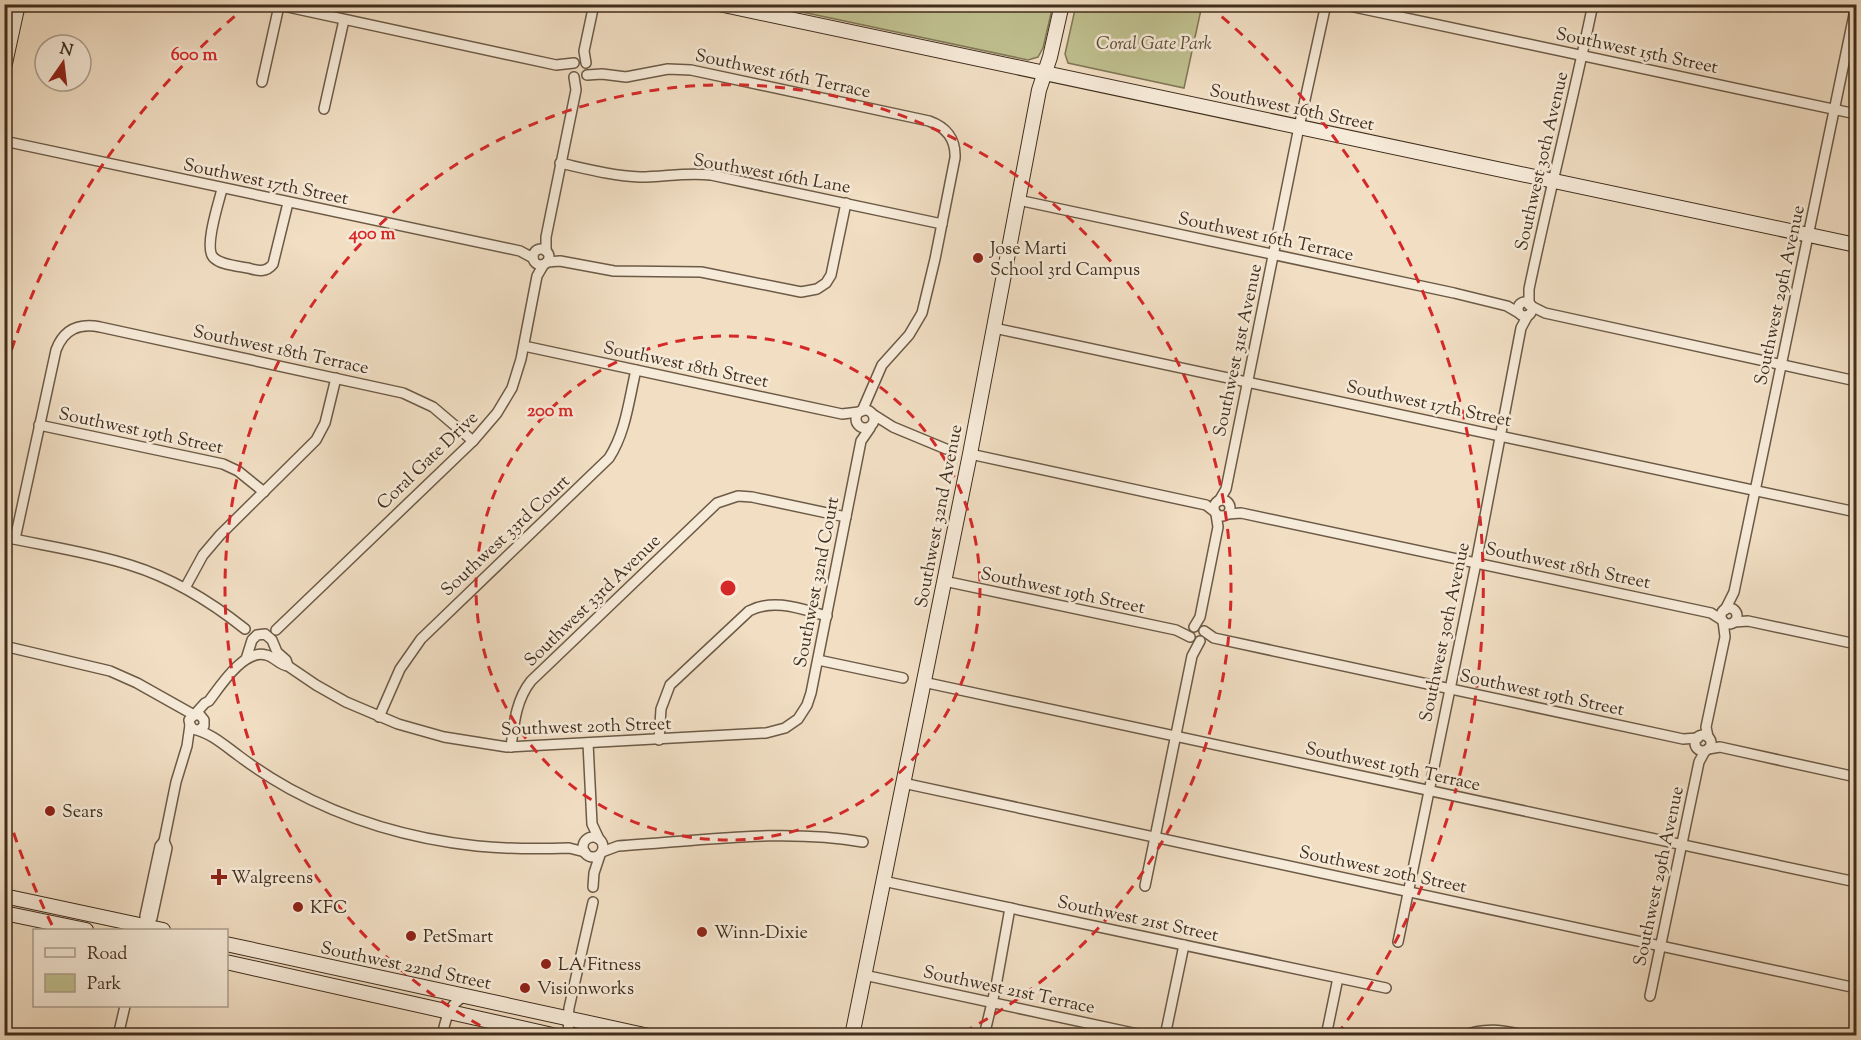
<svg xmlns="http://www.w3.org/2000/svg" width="1861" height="1040" viewBox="0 0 1861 1040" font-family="'Sorts Mill Goudy',serif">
<rect width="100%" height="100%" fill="#f1dec3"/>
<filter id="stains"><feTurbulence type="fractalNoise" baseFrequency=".00333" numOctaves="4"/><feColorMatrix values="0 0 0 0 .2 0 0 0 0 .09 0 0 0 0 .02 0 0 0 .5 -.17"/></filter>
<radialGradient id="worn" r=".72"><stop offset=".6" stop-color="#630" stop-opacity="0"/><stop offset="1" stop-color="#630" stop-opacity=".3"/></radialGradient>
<g fill="#c0c08f" stroke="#807756" stroke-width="1.5">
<path d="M769 5H1053L1043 48 1038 57 1028 60Z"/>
<path d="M1076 5H1202L1184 88 1068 63 1065 54Z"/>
</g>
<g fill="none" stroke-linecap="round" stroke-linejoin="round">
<defs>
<g id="street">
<path d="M274 4 556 65 574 63"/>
<path d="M1340 4 1856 114"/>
<path d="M586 63 584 51 594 4"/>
<path d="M587 75 602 74 626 77 668 69 691 70 929 121C946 127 956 139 955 158L935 259 922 313 909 335 882 365 862 411"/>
<path d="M262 82 279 6"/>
<path d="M324 109 344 20"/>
<path d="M4 141 520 251 533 258"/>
<path d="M560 163C587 169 613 176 640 177 664 177 687 172 711 175L942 224"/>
<path d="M222 189C219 202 204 246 213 257 220 265 238 266 248 268 258 271 266 273 273 264L288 203"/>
<path d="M1018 200 1454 293 1507 306 1519 313"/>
<circle cx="541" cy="257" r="8"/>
<path d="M546 251V237L576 90 574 77"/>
<path d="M547 262 560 261 614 271 701 272 801 292 817 289 826 283 831 275 846 203"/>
<circle cx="1525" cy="309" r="7"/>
<path d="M1529 305V289C1549 194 1573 100 1593 4"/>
<path d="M1531 306 1545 313 1856 381"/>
<path d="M994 328 1856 512"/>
<path d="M524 346 842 414 859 412"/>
<circle cx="865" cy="419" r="9"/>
<path d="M874 415 893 427 946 449"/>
<path d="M39 425 223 464 238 471 264 492"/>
<path d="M970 454 1206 505 1215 512"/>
<circle cx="1222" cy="508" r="8"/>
<path d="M1219 501 1226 489 1299 127 1326 4"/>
<path d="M1228 514 1241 513 1711 613 1722 620"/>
<path d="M4 537C46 546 89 552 130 565 172 578 210 601 245 629"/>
<path d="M15 539 56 350C64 329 79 323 100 327L403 393 433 407 473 441"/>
<path d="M944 581 1176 630 1190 637"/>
<path d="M185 588 203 555 220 535 316 440 325 423 336 378"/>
<circle cx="1729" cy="616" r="8"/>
<path d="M1725 610 1734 592 1856 5"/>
<path d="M1734 622 1748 621 1856 644"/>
<path d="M1194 627 1200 617 1218 527 1216 514"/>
<path d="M276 630 473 441 497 413 512 388 521 359 537 276 544 264"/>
<path d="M1204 631 1214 638 1683 739 1698 738"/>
<path d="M4 646 110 671 137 683 194 715"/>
<path d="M246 659 252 640 257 635 265 634 272 640 277 652 286 660 288 666"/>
<path d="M818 660 903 678"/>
<path d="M923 682 1856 882"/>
<path d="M195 714 205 703 209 701C221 685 244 649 266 655 275 657 279 665 288 666L316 685 346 702 398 724 444 737 507 747 766 733 785 728 798 719 807 705 811 693 861 441 870 428"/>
<path d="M379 717 400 669 421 639 609 458C626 432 629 399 636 370"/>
<path d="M199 730 204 726V720L200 715H194L189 720 190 725 193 729C211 733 224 745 239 756 255 768 272 779 290 789 347 820 412 839 477 846 507 849 538 849 569 848L585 852"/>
<circle cx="1703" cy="743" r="8"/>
<path d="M1708 737 1706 727 1725 637 1723 621"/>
<path d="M659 740 661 709 670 685 749 611C774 598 801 609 827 616"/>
<path d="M588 743 592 824 599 839"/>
<path d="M511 747C514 723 516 700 531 681L717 503 738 496 752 497 846 517"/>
<path d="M1708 749 1720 747 1856 777"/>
<path d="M903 783 1856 988"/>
<circle cx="593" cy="847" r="10"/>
<path d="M602 852 618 846C699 841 783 828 863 842"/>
<path d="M883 881 1386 988"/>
<path d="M1145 886 1192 656 1200 641"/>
<path d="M593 887 594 873 600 855"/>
<path d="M145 926V916L160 846 164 841 176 782 187 746 190 725"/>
<path d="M144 928 152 918 167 848 164 841"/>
<path d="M1398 942 1476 563 1521 328 1528 315"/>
<path d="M864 975 1147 1036"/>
<path d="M1650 996 1699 762 1705 751"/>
<path d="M118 1036 125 1006"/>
<path d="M442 1036C446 1018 448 1005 465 996"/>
<path d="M569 1036 568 1018 569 1008 593 902"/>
<path d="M984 1036 996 986 1010 908"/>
<path d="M1165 1036 1184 945"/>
<path d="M1326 1036 1338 978"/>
<path d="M1463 1036C1486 1026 1506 1031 1529 1036"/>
</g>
<g id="secondary">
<path d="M719 4 1856 245"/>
<path d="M4 68 18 4"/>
<path d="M4 896 163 930"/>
<path d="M4 913 86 930"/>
<path d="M226 944 649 1036"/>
<path d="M226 962 557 1036"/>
<path d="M852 1036 970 454 1039 90 1050 57 1062 4"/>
</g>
</defs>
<use href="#street" stroke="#6c5a46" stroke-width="12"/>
<use href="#secondary" stroke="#402e1d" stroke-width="16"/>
<use href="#street" stroke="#f6ead8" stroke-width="9"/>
<use href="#secondary" stroke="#f6ead8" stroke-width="14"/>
</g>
<g fill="none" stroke="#d62828" stroke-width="3" stroke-dasharray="10 8">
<circle cx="728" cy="588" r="252"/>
<path d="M496 1034A503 503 0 1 1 960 1034"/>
<path d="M52 925A755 755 0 0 1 6 809M6 367A755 755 0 0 1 248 5M1208 5A755 755 0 0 1 1339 1032"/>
</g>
<g fill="#8f2418" stroke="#f6ead8" stroke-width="2">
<circle cx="978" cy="258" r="6"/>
<circle cx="50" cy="811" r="6"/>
<path d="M216 868h6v6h6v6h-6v6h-6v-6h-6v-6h6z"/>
<circle cx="298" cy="907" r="6"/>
<circle cx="702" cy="932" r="6"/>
<circle cx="411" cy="936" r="6"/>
<circle cx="546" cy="964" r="6"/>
<circle cx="525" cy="988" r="6"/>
</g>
<g text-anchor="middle" stroke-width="5" stroke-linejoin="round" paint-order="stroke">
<g font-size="18" font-style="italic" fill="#5a4b34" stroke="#f6ead8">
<text x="1154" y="49">Coral Gate Park</text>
</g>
<g font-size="18" fill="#402e1d" stroke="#f6ead8">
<text transform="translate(1637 50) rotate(12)" y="6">Southwest 15th Street</text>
<text transform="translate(783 73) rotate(12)" y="6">Southwest 16th Terrace</text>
<text transform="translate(1292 107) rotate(12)" y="6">Southwest 16th Street</text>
<text transform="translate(1541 161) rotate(-77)" y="6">Southwest 30th Avenue</text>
<text transform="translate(772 173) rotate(10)" y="6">Southwest 16th Lane</text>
<text transform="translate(266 181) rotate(12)" y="6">Southwest 17th Street</text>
<text transform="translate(1266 236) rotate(12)" y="6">Southwest 16th Terrace</text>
<text transform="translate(1779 295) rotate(-78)" y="6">Southwest 29th Avenue</text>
<text transform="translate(281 349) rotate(12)" y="6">Southwest 18th Terrace</text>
<text transform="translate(1237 350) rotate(-78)" y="6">Southwest 31st Avenue</text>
<text transform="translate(686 364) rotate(12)" y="6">Southwest 18th Street</text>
<text transform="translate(1429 403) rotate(12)" y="6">Southwest 17th Street</text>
<text transform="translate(141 430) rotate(12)" y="6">Southwest 19th Street</text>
<text transform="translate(427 460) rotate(-44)" y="6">Coral Gate Drive</text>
<text transform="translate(938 516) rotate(-79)" y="6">Southwest 32nd Avenue</text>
<text transform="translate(505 535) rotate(-43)" y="6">Southwest 33rd Court</text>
<text transform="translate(1568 565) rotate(12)" y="6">Southwest 18th Street</text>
<text transform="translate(816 582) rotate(-79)" y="6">Southwest 32nd Court</text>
<text transform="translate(1063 590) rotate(12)" y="6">Southwest 19th Street</text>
<text transform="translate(592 600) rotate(-44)" y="6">Southwest 33rd Avenue</text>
<text transform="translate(1444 632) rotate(-78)" y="6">Southwest 30th Avenue</text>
<text transform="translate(1542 692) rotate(12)" y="6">Southwest 19th Street</text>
<text transform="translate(586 726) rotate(-2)" y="6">Southwest 20th Street</text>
<text transform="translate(1393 766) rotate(12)" y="6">Southwest 19th Terrace</text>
<text transform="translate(1383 869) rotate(12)" y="6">Southwest 20th Street</text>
<text transform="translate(1658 876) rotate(-78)" y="6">Southwest 29th Avenue</text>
<text transform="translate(1138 918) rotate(12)" y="6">Southwest 21st Street</text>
<text transform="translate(406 965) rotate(12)" y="6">Southwest 22nd Street</text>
<text transform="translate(1009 989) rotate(12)" y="6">Southwest 21st Terrace</text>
</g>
<g font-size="18" fill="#402e1d" stroke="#f6ead8" text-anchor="start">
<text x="990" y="254">Jose Marti<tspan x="990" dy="21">School 3rd Campus</tspan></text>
<text x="62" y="817">Sears</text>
<text x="231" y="883">Walgreens</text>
<text x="310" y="913">KFC</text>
<text x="714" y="938">Winn-Dixie</text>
<text x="423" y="942">PetSmart</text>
<text x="558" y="970">LA Fitness</text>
<text x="537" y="994">Visionworks</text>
</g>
</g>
<circle cx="728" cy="588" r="9" fill="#d62828" stroke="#f6ead8" stroke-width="3"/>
<g font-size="18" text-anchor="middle" font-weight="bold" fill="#d62828" stroke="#f6ead8" stroke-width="5" stroke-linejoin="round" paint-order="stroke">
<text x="194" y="60">600 m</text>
<text x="372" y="239">400 m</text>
<text x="550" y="416">200 m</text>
</g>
<rect width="1861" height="1040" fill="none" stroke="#f1dec3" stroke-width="24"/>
<rect x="6" y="6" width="1849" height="1028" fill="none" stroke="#402e1d" stroke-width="3"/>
<rect x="12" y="12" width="1837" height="1016" fill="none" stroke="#402e1d" stroke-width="1.5"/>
<rect x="33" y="929" width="195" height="78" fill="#f6ead8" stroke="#ad9f8d" stroke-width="1.5"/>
<rect x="45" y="948" width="30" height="9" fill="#f6ead8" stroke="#ad9f8d" stroke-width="1.5"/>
<text x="87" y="959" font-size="18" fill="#402e1d">Road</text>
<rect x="45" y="974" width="30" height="18" fill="#c0c08f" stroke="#ad9f8d" stroke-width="1.5"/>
<text x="87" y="989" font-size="18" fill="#402e1d">Park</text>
<g transform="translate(63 63) rotate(14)"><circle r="28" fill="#f6ead8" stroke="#ad9f8d" stroke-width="1.5"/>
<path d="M0-4.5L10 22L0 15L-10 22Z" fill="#8f2418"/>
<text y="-9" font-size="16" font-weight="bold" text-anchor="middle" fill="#402e1d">N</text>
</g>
<rect width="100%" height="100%" filter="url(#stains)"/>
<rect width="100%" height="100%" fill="url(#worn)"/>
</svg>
